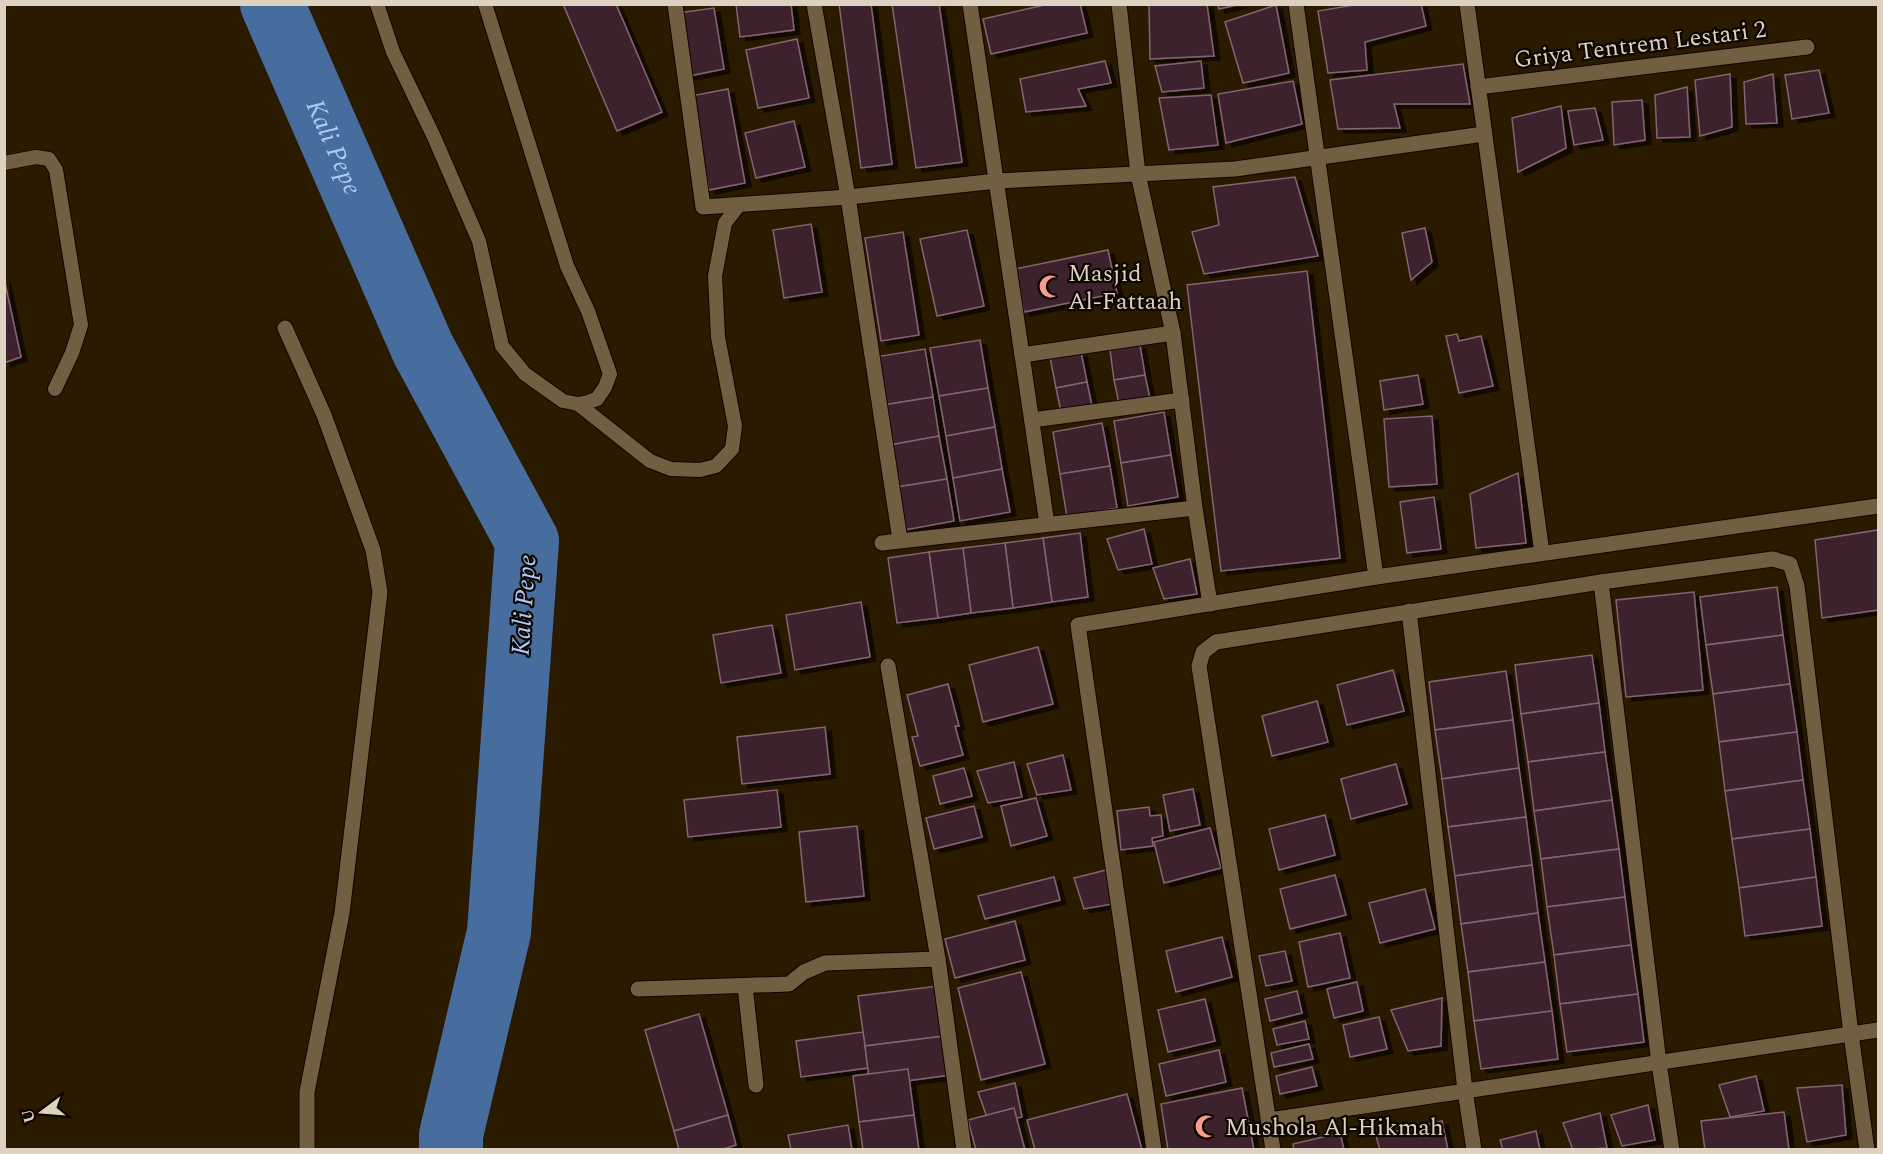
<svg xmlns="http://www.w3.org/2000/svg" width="1883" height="1154" viewBox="0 0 1883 1154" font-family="Spectral,serif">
<defs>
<filter id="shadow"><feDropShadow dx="6" dy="4" stdDeviation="0" flood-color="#0009"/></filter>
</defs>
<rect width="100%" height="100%" fill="#2a1a00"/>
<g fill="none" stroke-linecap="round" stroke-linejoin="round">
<path stroke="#476c9e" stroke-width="64" id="s1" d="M272 4 423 349 527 541 499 932 451 1135V1150"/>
</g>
<g fill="#3e212f" stroke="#856373" stroke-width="1.5" filter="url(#shadow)">
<path d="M563 4H616L662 112 617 131Z"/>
<path d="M736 4H791L794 30 740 37Z"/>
<path d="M839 4H871L892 164 861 168Z"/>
<path d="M892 4H939L962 162 916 168Z"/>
<path d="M1049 4H1080L1087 33 991 54 983 19Z"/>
<path d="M1149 4H1207L1214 56 1150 59Z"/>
<path d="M1218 4H1241L1219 9Z"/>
<path d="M1360 4H1421L1426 26 1365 42 1367 70 1328 73 1318 11Z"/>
<path d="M1276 5 1289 73 1243 83 1225 22Z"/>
<path d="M714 8 724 69 689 76 678 13Z"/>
<path d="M797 39 809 98 758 108 746 50Z"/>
<path d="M1105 61 1111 83 1078 89 1086 106 1026 112 1020 79Z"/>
<path d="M1201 61 1204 88 1162 92 1155 66Z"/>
<path d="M1463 64 1470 104H1394L1400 128 1338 129 1330 80Z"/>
<path d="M1819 70 1829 113 1792 119 1785 75Z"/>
<path d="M1730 74 1732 127 1700 136 1695 80Z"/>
<path d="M1773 74 1777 123 1746 124 1744 82Z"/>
<path d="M1293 81 1302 124 1226 143 1218 94Z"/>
<path d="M1687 87 1690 137 1657 138 1655 95Z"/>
<path d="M728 89 745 183 709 190 691 96Z"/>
<path d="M1211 95 1218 145 1169 150 1159 98Z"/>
<path d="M1642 100 1645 140 1614 145 1612 102Z"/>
<path d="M1561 106 1566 148 1518 172 1512 118Z"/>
<path d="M1595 108 1603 140 1574 145 1568 111Z"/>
<path d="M794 121 805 167 756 178 745 133Z"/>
<path d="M1295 177 1318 256 1204 274 1192 232 1219 225 1213 187Z"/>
<path d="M811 224 822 292 784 298 773 230Z"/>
<path d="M1425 228 1432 262 1411 280 1402 233Z"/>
<path d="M967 230 984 306 937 316 920 239Z"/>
<path d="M903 232 919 335 881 341 865 238Z"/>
<path d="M1108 250 1117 293 1024 312 1015 269Z"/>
<path d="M1307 271 1340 558 1221 571 1187 285Z"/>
<path d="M4 278 21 357 4 363Z"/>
<path d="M1457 334 1459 341 1481 336 1493 386 1459 393 1446 336Z"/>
<path d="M980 340 988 388 939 396 930 348Z"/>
<path d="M1140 345 1145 375 1114 380 1110 350Z"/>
<path d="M925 349 933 397 883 405 875 357Z"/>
<path d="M1081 352 1087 382 1056 388 1050 357Z"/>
<path d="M1145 375 1150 399 1119 404 1114 380Z"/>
<path d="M1418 375 1423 404 1384 410 1380 381Z"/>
<path d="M1087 382 1092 406 1061 412 1056 388Z"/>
<path d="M988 388 995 427 946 436 939 396Z"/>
<path d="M933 397 939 436 890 445 883 405Z"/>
<path d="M1164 412 1171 455 1121 463 1114 421Z"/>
<path d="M1432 416 1437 484 1389 487 1384 419Z"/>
<path d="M1102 423 1110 466 1060 474 1053 432Z"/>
<path d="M995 427 1002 469 953 478 946 436Z"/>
<path d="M939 436 947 479 897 487 890 445Z"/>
<path d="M1171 455 1178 497 1128 506 1121 463Z"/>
<path d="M1110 466 1117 508 1067 517 1060 474Z"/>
<path d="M1002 469 1010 512 960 521 953 478Z"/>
<path d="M1518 473 1526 543 1476 548 1470 494Z"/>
<path d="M947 479 954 521 905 530 897 487Z"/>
<path d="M1434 497 1441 549 1407 553 1400 502Z"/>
<path d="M1144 529 1152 564 1118 570 1107 539Z"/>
<path d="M1878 530V610L1822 618 1815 540Z"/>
<path d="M1080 533 1088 597 1052 602 1043 538Z"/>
<path d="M1043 538 1052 602 1013 608 1005 543Z"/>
<path d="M1005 543 1013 608 971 613 963 548Z"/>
<path d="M963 548 971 613 938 618 929 552Z"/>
<path d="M929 552 938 618 897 623 888 558Z"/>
<path d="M1190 559 1197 594 1164 599 1153 568Z"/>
<path d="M1777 587 1783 635 1706 645 1700 597Z"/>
<path d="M1694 592 1703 690 1626 697 1616 600Z"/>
<path d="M861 602 870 657 795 670 786 615Z"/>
<path d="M772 625 781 673 721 683 713 635Z"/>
<path d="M1783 635 1790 684 1713 694 1706 645Z"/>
<path d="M1038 647 1053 704 983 722 969 665Z"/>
<path d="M1592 655 1599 703 1521 714 1515 665Z"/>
<path d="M1393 670 1404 711 1347 725 1337 685Z"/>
<path d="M1506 671 1513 720 1435 730 1429 682Z"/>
<path d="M948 684 959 726H955L963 755 920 766 912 737 918 736 907 695Z"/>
<path d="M1790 684 1797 732 1719 742 1713 694Z"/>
<path d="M1317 701 1328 742 1272 756 1262 716Z"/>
<path d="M1599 703 1605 752 1528 762 1521 714Z"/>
<path d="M1513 720 1519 768 1442 779 1435 730Z"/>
<path d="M825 727 830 774 742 784 737 737Z"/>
<path d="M1797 732 1803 780 1725 791 1719 742Z"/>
<path d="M1605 752 1612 800 1534 811 1528 762Z"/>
<path d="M1063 755 1071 790 1037 795 1027 764Z"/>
<path d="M1014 762 1022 797 988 803 977 771Z"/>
<path d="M1396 764 1407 804 1351 819 1341 779Z"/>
<path d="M964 768 972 796 940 804 933 776Z"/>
<path d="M1519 768 1526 817 1448 827 1442 779Z"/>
<path d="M1803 780 1810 829 1732 839 1725 791Z"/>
<path d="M1193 789 1200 825 1170 831 1163 795Z"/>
<path d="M777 790 781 827 688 837 684 800Z"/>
<path d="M1036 798 1047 836 1011 846 1001 806Z"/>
<path d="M1612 800 1619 849 1541 859 1534 811Z"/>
<path d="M974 806 982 837 934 849 926 818Z"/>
<path d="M1149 807 1150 816 1161 815 1163 836 1152 838 1153 846 1121 850 1117 811Z"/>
<path d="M1325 815 1335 855 1279 870 1269 829Z"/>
<path d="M1526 817 1532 865 1455 876 1448 827Z"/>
<path d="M857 826 864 896 806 902 799 832Z"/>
<path d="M1210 828 1221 868 1164 883 1154 842Z"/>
<path d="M1810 829 1816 877 1739 888 1732 839Z"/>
<path d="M1619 849 1625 897 1547 907 1541 859Z"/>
<path d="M1532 865 1538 913 1461 924 1455 876Z"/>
<path d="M1110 869 1118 903 1084 909 1074 878Z"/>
<path d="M1335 875 1346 915 1290 929 1280 889Z"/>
<path d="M1054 877 1060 900 985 919 978 896Z"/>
<path d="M1816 877 1822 926 1745 936 1739 888Z"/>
<path d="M1425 889 1435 929 1380 943 1369 903Z"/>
<path d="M1625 897 1631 945 1554 955 1547 907Z"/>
<path d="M1538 913 1545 962 1468 972 1461 924Z"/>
<path d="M1015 921 1025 960 955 978 945 939Z"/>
<path d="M1340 933 1350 978 1308 987 1299 942Z"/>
<path d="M1222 937 1232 977 1176 992 1166 951Z"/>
<path d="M1631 945 1638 994 1560 1004 1554 955Z"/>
<path d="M1285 951 1292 981 1266 986 1259 956Z"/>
<path d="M1545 962 1552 1011 1474 1021 1468 972Z"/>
<path d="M1021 972 1045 1064 981 1080 958 988Z"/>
<path d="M1357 982 1363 1011 1334 1018 1327 989Z"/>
<path d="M938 986 944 1036 865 1046 858 996Z"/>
<path d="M1297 991 1302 1013 1270 1021 1265 999Z"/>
<path d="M1638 994 1644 1042 1567 1052 1560 1004Z"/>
<path d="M1442 998 1441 1046 1408 1051 1391 1010Z"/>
<path d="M1205 999 1215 1041 1168 1052 1158 1010Z"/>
<path d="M1552 1011 1558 1059 1481 1069 1474 1021Z"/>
<path d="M699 1014 728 1115 674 1131 645 1030Z"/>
<path d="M1379 1017 1387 1049 1350 1057 1343 1025Z"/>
<path d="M1305 1021 1309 1039 1277 1045 1273 1029Z"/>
<path d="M863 1032 868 1068 801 1077 796 1041Z"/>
<path d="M944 1036 950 1075 870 1086 865 1046Z"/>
<path d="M1309 1044 1313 1059 1274 1067 1271 1053Z"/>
<path d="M1219 1050 1226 1082 1166 1096 1159 1064Z"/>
<path d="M1312 1067 1317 1086 1280 1094 1276 1076Z"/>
<path d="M908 1069 914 1115 859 1122 853 1076Z"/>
<path d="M1756 1076 1764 1111 1730 1117 1719 1085Z"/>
<path d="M1015 1083 1022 1117 989 1123 978 1092Z"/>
<path d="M1842 1085 1846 1135 1807 1142 1797 1088Z"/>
<path d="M1242 1088 1254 1150H1168L1161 1104Z"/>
<path d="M1127 1094 1142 1150H1035L1027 1120Z"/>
<path d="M1648 1105 1655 1140 1622 1146 1611 1115Z"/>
<path d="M1014 1108 1025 1150H976L968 1120Z"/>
<path d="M1784 1112 1789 1150H1705L1701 1121Z"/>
<path d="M1600 1113 1607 1148 1573 1150 1563 1123Z"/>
<path d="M728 1115 736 1145 721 1150H679L674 1131Z"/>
<path d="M914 1115 919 1150H863L859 1122Z"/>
<path d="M1442 1121 1448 1150H1380L1376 1136Z"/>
<path d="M848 1125 852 1150H791L788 1135Z"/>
<path d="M1536 1131 1540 1150H1503L1500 1140Z"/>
<path d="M1340 1133 1344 1150H1294L1293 1144Z"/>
</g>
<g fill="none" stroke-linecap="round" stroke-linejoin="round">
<defs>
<g id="lane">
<path d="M377 4 393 52 434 137 479 241 502 346 525 374 563 401 578 404 588 402 597 399 605 387 610 374 588 311 567 266 485 4"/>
<path d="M4 163 36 157 49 159 56 170 81 325 72 353 55 389"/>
<path d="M578 404 650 461 671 469 700 470 716 466 732 449 735 426 718 337 715 276 725 223 739 205"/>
</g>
<g id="street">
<path d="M675 4 703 207 848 197 997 181 1235 169 1484 134"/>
<path d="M814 4 848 197 900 540"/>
<path d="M970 4 1047 524"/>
<path d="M1119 4 1138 174 1173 333 1195 508 1210 604"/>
<path d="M1296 4 1376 577"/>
<path d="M1467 4 1542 553"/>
<path d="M1478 87 1807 47"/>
<path d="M285 328 324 415 373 550 380 592 342 913 307 1092V1150"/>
<path d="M1022 355 1173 333"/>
<path d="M1032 420 1182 400"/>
<path d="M882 543 1195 508"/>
<path d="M1601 582 1659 1063 1672 1150"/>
<path d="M1409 611 1465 1090 1474 1150"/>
<path d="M888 666 938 959 964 1150"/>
<path d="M745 986 756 1085"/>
<path d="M638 989 789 984 804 972 825 963 938 959"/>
<path d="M1269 1120 1878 1030"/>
<path d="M1154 1150 1078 625 1376 577 1878 506"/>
<path d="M1273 1150 1199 666 1203 652 1216 642 1601 582 1773 559 1790 564 1797 586 1851 1034 1867 1150"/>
</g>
</defs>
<use href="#lane" stroke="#120400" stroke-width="16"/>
<use href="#street" stroke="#120400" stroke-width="17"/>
<use href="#lane" stroke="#725f42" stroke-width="14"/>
<use href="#street" stroke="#725f42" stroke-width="15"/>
</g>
<defs>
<symbol id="mosque-bare" viewBox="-9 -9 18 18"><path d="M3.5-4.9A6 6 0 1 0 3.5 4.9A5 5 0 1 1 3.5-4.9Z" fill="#f49d8d" stroke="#0d0600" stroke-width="2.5" paint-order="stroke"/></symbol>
</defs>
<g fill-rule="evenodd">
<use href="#mosque-bare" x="1034" y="270" width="33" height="33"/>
<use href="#mosque-bare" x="1190" y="1110" width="33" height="33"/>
</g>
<g text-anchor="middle" stroke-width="4.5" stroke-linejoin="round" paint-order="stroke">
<g font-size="24" fill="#ddd2c2" stroke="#0d0600">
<text transform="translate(1640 44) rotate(-7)" y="8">Griya Tentrem Lestari 2</text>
</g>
<g font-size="24" fill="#ddd2c2" stroke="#0d0600" text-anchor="start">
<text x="1068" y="281">Masjid<tspan x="1068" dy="28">Al-Fattaah</tspan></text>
<text x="1225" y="1135">Mushola Al-Hikmah</text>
</g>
<g font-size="26" font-style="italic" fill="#abccf9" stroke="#0d0600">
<text dy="9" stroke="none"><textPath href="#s1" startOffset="156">Kali Pepe</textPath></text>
<text transform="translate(523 605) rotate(-86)" y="9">Kali Pepe</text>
</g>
</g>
<rect width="1883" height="1154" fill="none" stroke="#ddd2c2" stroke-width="12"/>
<g transform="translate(42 1112) rotate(254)" stroke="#0d0600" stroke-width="4.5" paint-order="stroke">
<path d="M0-4.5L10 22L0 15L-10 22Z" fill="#ddd2c2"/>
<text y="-9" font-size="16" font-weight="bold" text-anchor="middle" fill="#ddd2c2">U</text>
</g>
</svg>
